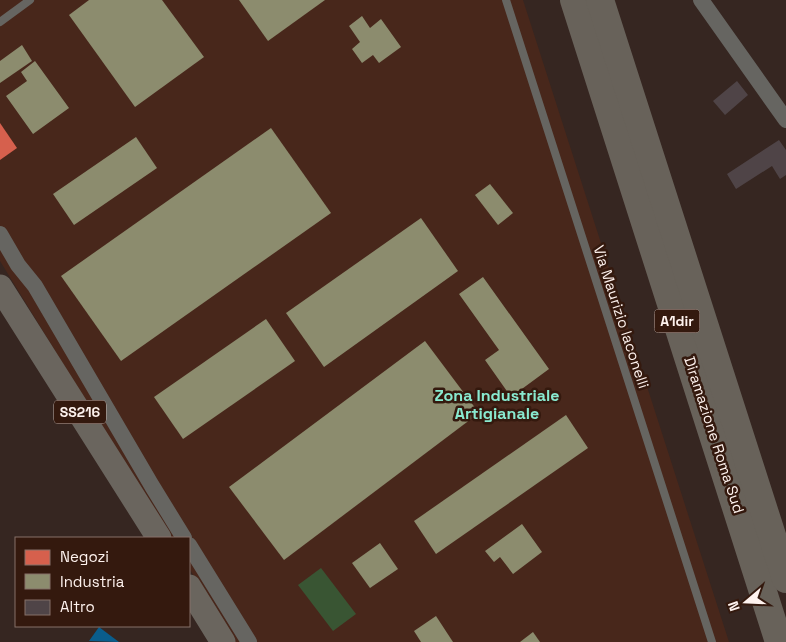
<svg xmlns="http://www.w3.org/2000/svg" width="786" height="642" viewBox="0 0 786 642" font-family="'Space Grotesk',sans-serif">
<rect width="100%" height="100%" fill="#362621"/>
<path fill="#48271b" d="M0 0H523L729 642H234L189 568V538H170L0 261Z"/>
<path fill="#395533" d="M321 568 356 614 333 631 298 585Z"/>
<path fill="#0a5d8c" d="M99 627 119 642 89 641Z"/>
<path fill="#d6604d" d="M0 123 17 148 0 160Z"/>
<g fill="#8c8c6e">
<path d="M89 0H162L204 57 135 107 69 15Z"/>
<path d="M239 0H325L268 41Z"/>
<path d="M362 16 370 28 381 19 401 47 379 63 373 55 362 63 352 49 360 42 349 26Z"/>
<path d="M22 45 32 61 0 83V61Z"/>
<path d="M35 61 69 108 33 134 6 96 27 81 21 72Z"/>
<path d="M271 128 331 213 121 361 61 276Z"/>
<path d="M136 137 157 168 74 225 53 194Z"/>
<path d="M490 184 513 213 498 225 475 195Z"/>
<path d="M421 218 458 271 324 367 286 313Z"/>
<path d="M483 277 549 369 511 397 485 360 499 350 459 294Z"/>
<path d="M266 319 295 361 183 439 154 397Z"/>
<path d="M425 341 479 413 284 560 229 487Z"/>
<path d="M566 415 588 448 436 554 414 521Z"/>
<path d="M522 524 542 552 513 574 500 557 494 562 485 551Z"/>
<path d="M380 543 398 569 370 588 352 563Z"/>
<path d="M436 616 453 642H421L414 631Z"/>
<path d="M533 632 540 642H520Z"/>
</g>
<g fill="#4f4447">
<path d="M737 81 748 95 725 115 713 101Z"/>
<path d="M779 140 786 150V175L780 179 772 166 736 189 727 174Z"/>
</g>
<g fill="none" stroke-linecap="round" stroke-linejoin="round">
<g stroke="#666561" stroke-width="8">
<path d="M506 0 712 642"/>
<path d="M0 22 30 0"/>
</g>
<g stroke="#666561" stroke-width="16">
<path d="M701 0 786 120"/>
<path d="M0 234 18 265 35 286 152 486 184 538"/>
<path d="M189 545 249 642"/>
</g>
<g stroke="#6a655e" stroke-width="25">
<path d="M0 287 159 538"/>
<path d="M189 587 223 642"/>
</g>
<g stroke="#68625a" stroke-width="28">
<path d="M574 0 779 642"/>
<path d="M600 0 786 579"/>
</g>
</g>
<g text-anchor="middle" stroke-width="5" stroke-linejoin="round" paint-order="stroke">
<g fill="#34190e" stroke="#c1b1ab" stroke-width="1">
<rect x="654.5" y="309.5" width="45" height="23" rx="4"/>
<rect x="54" y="400.5" width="52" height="23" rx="4"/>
</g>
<g font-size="14" font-weight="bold" fill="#fef2ee">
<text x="677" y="326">A1dir</text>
<text x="80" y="417">SS216</text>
</g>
<g font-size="15" fill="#fef2ee" stroke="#34190e">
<text transform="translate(621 317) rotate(72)" y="5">Via Maurizio Iaconelli</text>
<text transform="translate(714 435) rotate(72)" y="5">Diramazione Roma Sud</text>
</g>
<g font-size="16" font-weight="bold" fill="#89ead0" stroke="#34190e">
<text x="497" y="401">Zona Industriale<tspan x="497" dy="18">Artigianale</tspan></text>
</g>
</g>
<rect x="15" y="537" width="175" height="90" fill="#34190e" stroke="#857068"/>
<rect x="25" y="550" width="25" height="15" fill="#d6604d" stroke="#857068"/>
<text x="60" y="562" font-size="15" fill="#fef2ee">Negozi</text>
<rect x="25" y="574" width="25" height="15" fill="#8c8c6e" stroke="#857068"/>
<text x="60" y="587" font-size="15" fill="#fef2ee">Industria</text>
<rect x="25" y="600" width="25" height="15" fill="#4f4447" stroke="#857068"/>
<text x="60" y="612" font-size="15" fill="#fef2ee">Altro</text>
<g transform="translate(746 602) rotate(251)" stroke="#34190e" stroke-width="4" paint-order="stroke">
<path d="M0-4L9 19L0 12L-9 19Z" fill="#fef2ee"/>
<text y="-8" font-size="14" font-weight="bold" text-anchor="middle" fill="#fef2ee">N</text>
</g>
</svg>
